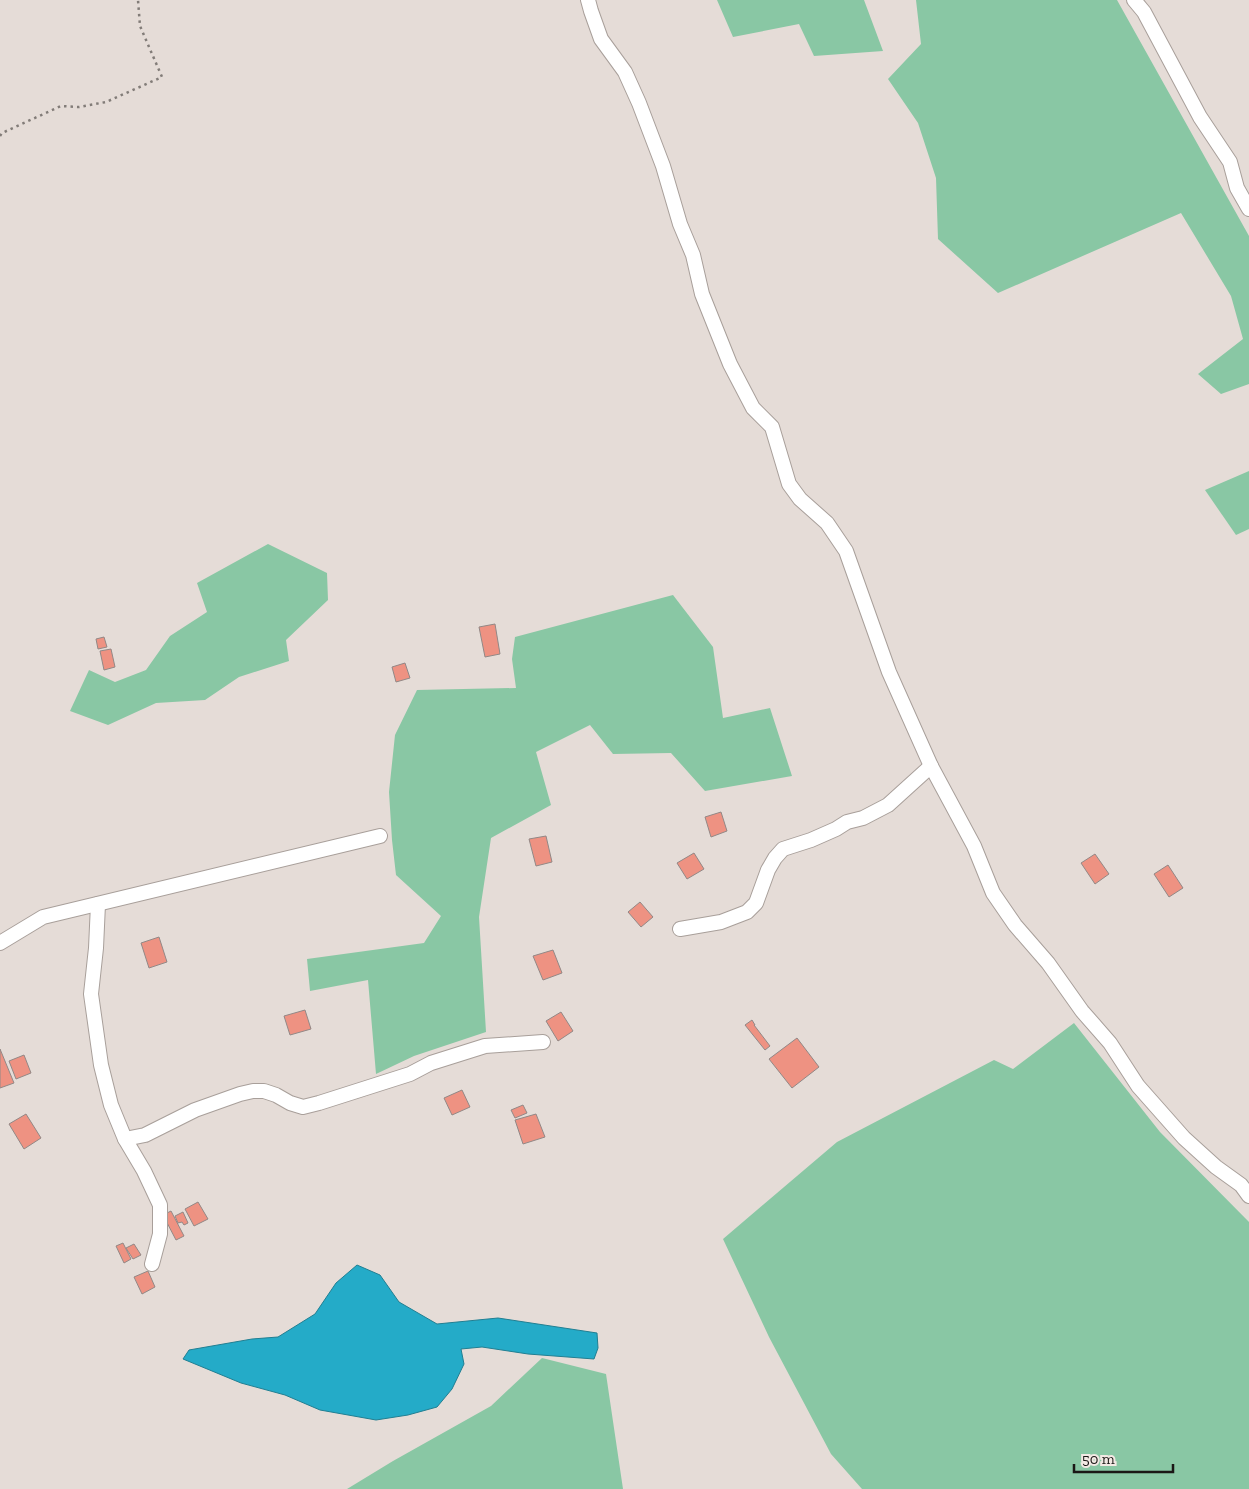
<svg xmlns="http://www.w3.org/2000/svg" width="1249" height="1489" viewBox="0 0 1249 1489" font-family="'Zilla Slab',serif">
<rect width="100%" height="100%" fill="#e5dcd7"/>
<g fill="#89c7a4">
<path d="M717 0H864L883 51 814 56 799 24 733 37Z"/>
<path d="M916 0H1117L1249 236V384L1221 394 1198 374 1243 339 1231 296 1181 213 998 293 938 239 936 178 918 123 888 79 921 44Z"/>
<path d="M1249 471V529L1236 535 1205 490Z"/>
<path d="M268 544 327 573 328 600 286 640 289 661 239 677 205 700 156 703 108 725 70 711 89 670 115 682 146 670 170 636 207 612 197 583Z"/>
<path d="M673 595 713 647 723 718 770 708 792 776 705 791 671 753 613 754 590 725 536 752 551 805 491 838 479 917 486 1032 414 1056 376 1074 368 980 310 991 307 959 424 943 441 916 396 875 392 840 389 792 395 735 417 690 516 688 512 659 515 637Z"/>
<path d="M1074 1023 1160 1132 1249 1222V1489H862L831 1454 769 1337 723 1239 837 1142 994 1060 1013 1069Z"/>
<path d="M542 1358 606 1374 623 1489H347L393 1461 491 1406Z"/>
</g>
<path fill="#24abc8" stroke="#217f92" d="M357 1265 380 1275 399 1302 437 1324 498 1318 597 1333 598 1348 594 1359 528 1354 482 1347 461 1349 464 1364 452 1389 437 1407 408 1415 376 1420 320 1410 285 1395 241 1383 183 1359 189 1350 252 1339 278 1337 315 1314 336 1283Z"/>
<g fill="#ee9282" stroke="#928886">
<path d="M495 624 500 654 485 657 479 627Z"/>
<path d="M104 637 107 647 98 649 96 639Z"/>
<path d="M111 649 115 667 104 670 100 651Z"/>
<path d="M405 663 410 678 396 682 392 667Z"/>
<path d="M721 812 727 831 711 837 705 817Z"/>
<path d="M546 836 552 862 536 866 529 839Z"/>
<path d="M694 853 704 869 687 879 677 863Z"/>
<path d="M1095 854 1109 874 1095 884 1081 863Z"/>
<path d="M1168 865 1183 888 1169 897 1154 874Z"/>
<path d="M640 902 653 917 641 927 628 912Z"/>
<path d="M159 937 167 962 149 968 141 943Z"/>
<path d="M553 950 562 973 543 980 533 956Z"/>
<path d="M305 1010 311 1029 290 1035 284 1016Z"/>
<path d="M561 1012 573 1031 558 1041 546 1021Z"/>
<path d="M752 1020 755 1025H754L770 1046 765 1050 745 1025Z"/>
<path d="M797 1038 819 1067 792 1088 769 1059Z"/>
<path d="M0 1049 14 1083 0 1088Z"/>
<path d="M24 1055 31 1073 16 1079 9 1061Z"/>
<path d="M462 1090 470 1107 452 1115 444 1098Z"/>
<path d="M523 1105 527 1113 515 1118 511 1110Z"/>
<path d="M26 1114 41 1138 24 1149 9 1124Z"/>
<path d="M536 1114 545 1137 523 1144 515 1120Z"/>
<path d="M198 1202 208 1219 194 1226 185 1209Z"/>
<path d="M171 1211 184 1236 176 1240 163 1215Z"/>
<path d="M183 1212 188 1223 184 1225 182 1222 178 1223 175 1216Z"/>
<path d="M123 1243 131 1259 124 1263 116 1246Z"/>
<path d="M134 1244 141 1255 133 1259 126 1248Z"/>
<path d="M148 1271 155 1287 142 1294 134 1277Z"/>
</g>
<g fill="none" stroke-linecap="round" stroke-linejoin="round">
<defs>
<g id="street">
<path d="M588 0 591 11 601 39 625 72 639 103 663 166 680 224 693 255 702 294 730 364 753 408 772 427 789 484 800 499 827 523 846 551 889 672 931 766 974 846 993 893 1015 925 1048 963 1082 1011 1110 1043 1138 1086 1184 1138 1216 1167 1241 1185 1249 1196"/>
<path d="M1134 0 1144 12 1200 117 1230 162 1237 188 1249 209"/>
<path d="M98 904 96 948 91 994 101 1065 111 1105 125 1139 144 1171 160 1205V1234L152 1264"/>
<path d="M680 929 721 922 747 912 756 903 768 870 775 858 783 849 811 840 836 829 847 822 863 818 888 805 931 766"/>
<path d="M0 943 43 917 380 836"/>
<path d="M125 1139 145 1135 195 1110 240 1094 253 1091H264L276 1095 290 1103 303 1107 319 1103 410 1074 431 1063 485 1046 543 1042"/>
</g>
</defs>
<use href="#street" stroke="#a89f9a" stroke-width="16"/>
<path stroke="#827c78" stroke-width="2.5" stroke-dasharray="2.5 4" stroke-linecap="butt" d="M0 136 2 133 61 106 79 107 106 102 162 77 140 26 138 0"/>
<use href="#street" stroke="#fff" stroke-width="14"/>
</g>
<path d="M1074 1464v8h99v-8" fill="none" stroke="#1a1715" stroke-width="2.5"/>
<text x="1082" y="1464" font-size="15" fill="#1a1715" stroke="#f3e9e4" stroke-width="4" paint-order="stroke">50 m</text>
</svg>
